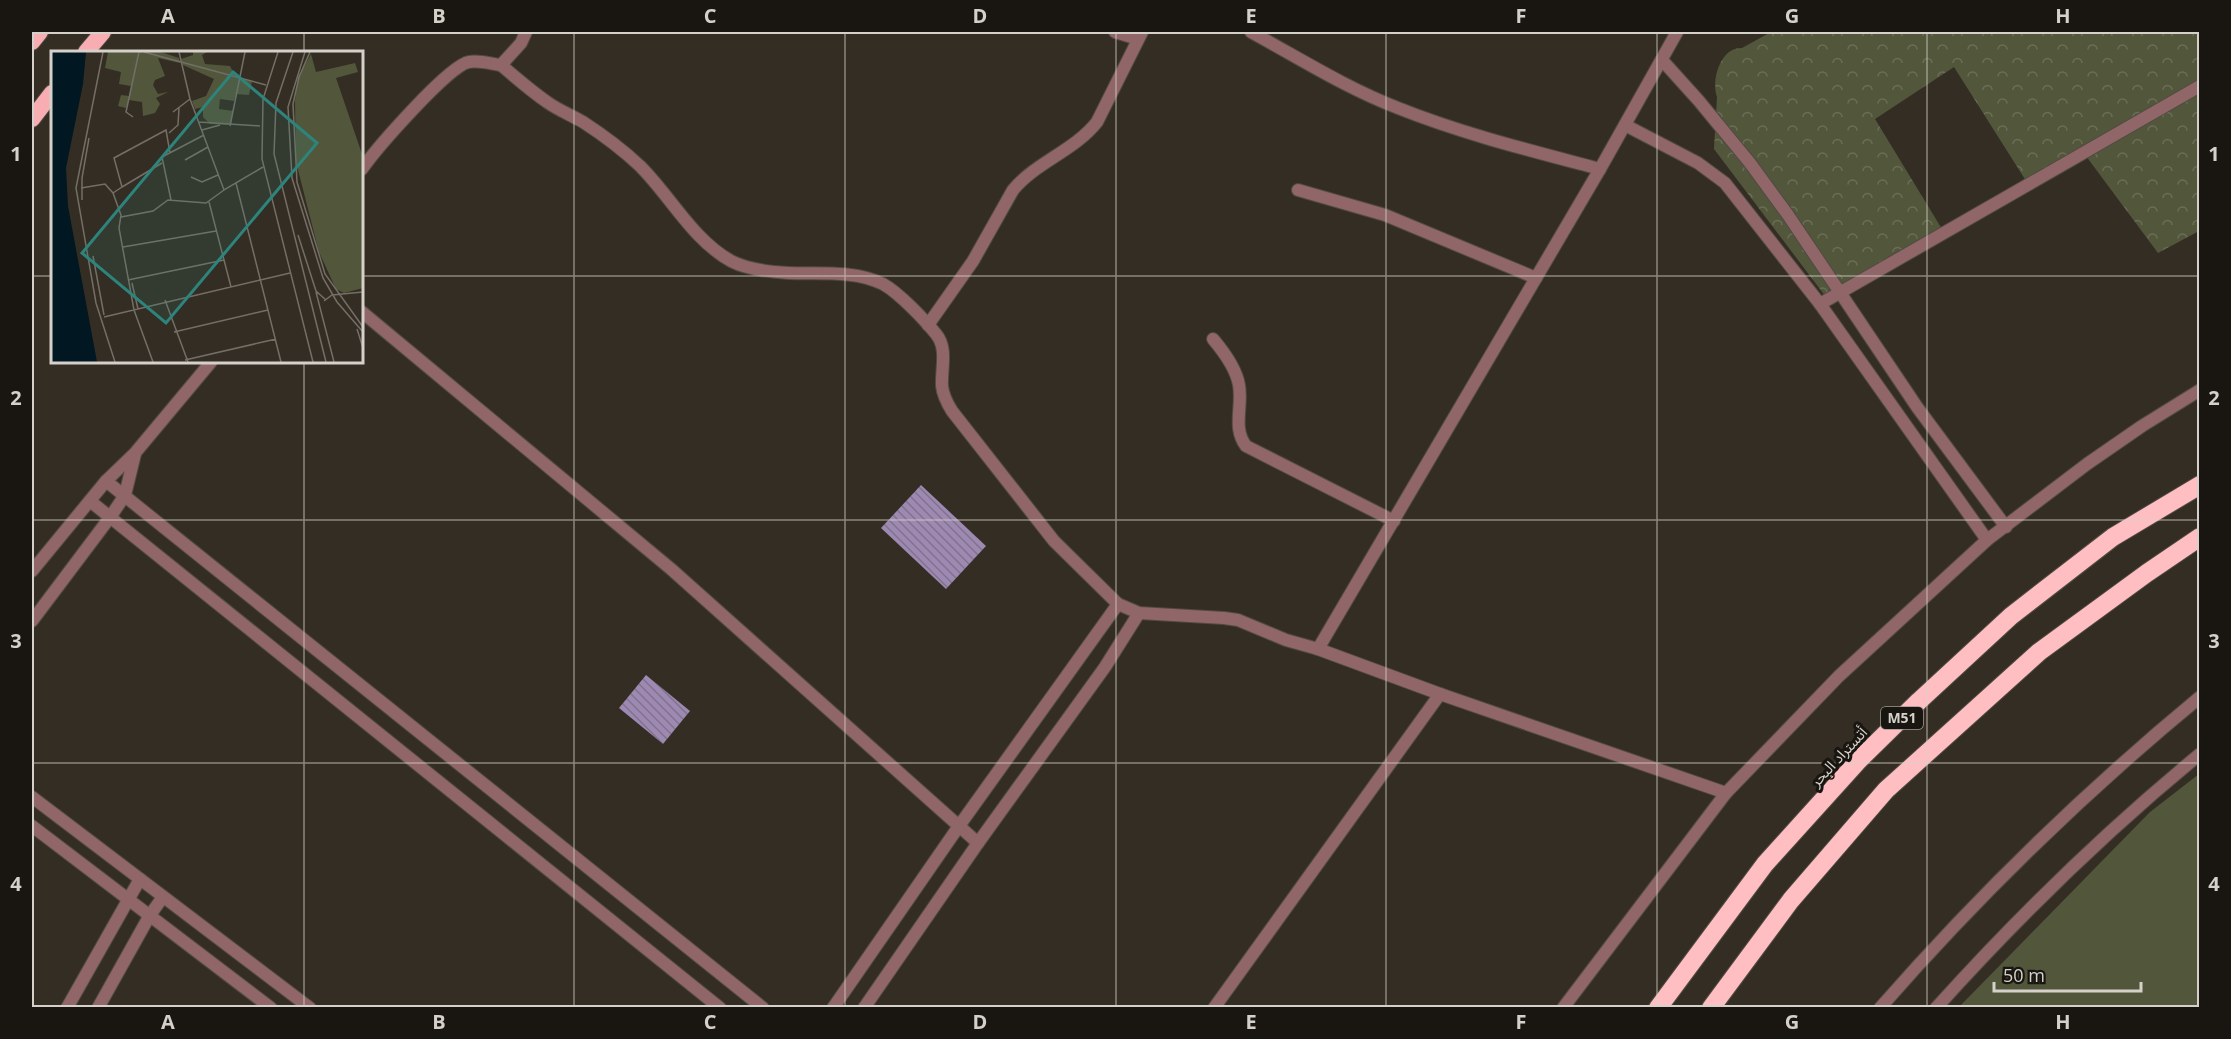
<svg xmlns="http://www.w3.org/2000/svg" width="2231" height="1039" viewBox="0 0 2231 1039" font-family="'Open Sans','Noto Sans Arabic',sans-serif">
<defs>
<pattern id="forest-crowns" width="20" height="18" patternUnits="userSpaceOnUse" patternTransform="scale(1.5)"><rect width="20" height="18" fill="#52573c"/><path d="M2 6a3 3 0 1 1 6 0M12 15a3 3 0 1 1 6 0" fill="none" stroke="#6a6e57"/></pattern>
<pattern id="building-back-hatch" width="6" height="6" patternUnits="userSpaceOnUse" patternTransform="scale(1.5)"><rect width="6" height="6" fill="#9d89b1"/><path d="M-1 5l2 2M0 0l6 6M5-1l2 2" fill="none" stroke="#81738e"/></pattern>
</defs>
<rect width="100%" height="100%" fill="#342d23"/>
<path fill="#52573c" d="M2199 774V1007H1959L2150 812Z"/>
<path fill="url(#forest-crowns)" d="M1771 32H2199V231L2158 253 2086 156 2028 184 1954 67 1875 119 1945 234 1832 305 1714 149 1717 97C1711 81 1720 47 1742 48Z"/>
<g fill="url(#building-back-hatch)">
<path d="M921 485 986 546 946 589 881 528Z"/>
<path d="M646 675 690 711 663 744 619 708Z"/>
</g>
<g fill="none" stroke-linecap="round" stroke-linejoin="round">
<defs>
<g id="minor">
<path d="M1115 32 1138 39"/>
<path d="M1251 32C1299 58 1346 88 1398 108 1463 134 1532 151 1600 169"/>
<path d="M1677 32 1600 169 1318 649 1440 694 1726 793"/>
<path d="M1662 60 1699 101 1750 163 1788 215 1917 407 2006 527"/>
<path d="M501 65C516 78 531 91 547 102 558 110 571 115 583 122 603 135 623 150 640 166 671 197 693 240 731 261 748 270 770 272 789 273 819 274 855 270 883 284 899 293 924 319 936 334 948 348 941 369 942 386 943 396 947 403 952 411L1054 541 1118 604 1139 613 1224 618 1238 620 1286 640 1318 649"/>
<path d="M1625 125 1698 163 1725 183 1820 304 1987 540"/>
<path d="M362 169C376 149 449 65 469 62 479 60 492 64 501 65L521 43 526 32"/>
<path d="M1298 190 1385 215 1536 278"/>
<path d="M1820 304 2200 86"/>
<path d="M362 312 671 569 978 843"/>
<path d="M928 325 973 261 1013 190C1036 162 1074 151 1097 122L1142 32"/>
<path d="M1213 339C1224 352 1236 368 1239 385 1243 406 1232 428 1246 446L1394 521"/>
<path d="M106 481 763 1008"/>
<path d="M90 501 720 1008"/>
<path d="M32 571 106 481 135 453 211 362"/>
<path d="M32 621 111 516 125 495 135 454"/>
<path d="M32 797 310 1008"/>
<path d="M32 826 271 1008"/>
<path d="M67 1008 140 879"/>
<path d="M98 1008 150 915 163 897"/>
<path d="M833 1008 959 826 1118 604"/>
<path d="M864 1008 978 843 1105 667 1139 613"/>
<path d="M1214 1008 1440 694"/>
<path d="M1563 1008 1726 793 1839 676 1987 540 2087 464 2142 426 2200 390"/>
</g>
<g id="tertiary">
<path d="M1880 1008C1978 896 2085 792 2200 697"/>
<path d="M1936 1008C2018 917 2105 832 2200 754"/>
</g>
<g id="trunk">
<path d="M32 42 40 32"/>
<path d="M86 52 103 32"/>
<path d="M32 119 52 93"/>
</g>
<g id="motorway">
<path d="M1658 1008 1765 864 1859 760 1919 701 2011 616 2113 537 2200 485"/>
<path d="M1711 1008 1791 900 1886 790 2039 652 2147 573 2200 537"/>
</g>
</defs>
<use href="#minor" stroke="#514b41" stroke-width="14"/>
<use href="#tertiary" stroke="#514b41" stroke-width="14"/>
<use href="#trunk" stroke="#514b41" stroke-width="18"/>
<use href="#motorway" stroke="#514b41" stroke-width="20"/>
<use href="#minor" stroke="#906668" stroke-width="12"/>
<use href="#tertiary" stroke="#906668" stroke-width="12"/>
<use href="#trunk" stroke="#f8adb2" stroke-width="16"/>
<use href="#motorway" stroke="#ffbfc2" stroke-width="18"/>
</g>
<path fill="none" stroke="#d5d1ca" stroke-width="1.5" stroke-opacity="0.55" d="M304 32V52M574 32V1008M845 32V1008M1116 32V1008M1386 32V1008M1657 32V1008M1927 32V1008M32 276H52M362 276H2200M304 362V1008M32 520H2200M32 763H2200"/>
<g text-anchor="middle" stroke-width="6" stroke-linejoin="round" paint-order="stroke">
<rect fill="#191611" stroke="#9d9992" stroke-width="1.5" x="1881" y="707" width="42" height="22" rx="4.5"/>
<g font-size="14" font-weight="bold" fill="#d5d1ca">
<text x="1902" y="723">M51</text>
</g>
<g font-size="15" fill="#d5d1ca" stroke="#191611">
<text transform="translate(1839 757) rotate(-47)" y="5">أتستراد البحر</text>
</g>
</g>
<g transform="translate(51 51)">
<rect width="312" height="312" fill="#342d23"/>
<path d="M260 3 265 21 304 12 307 21 285 27 312 106V237L293 242 285 238 268 201 245 111 244 50 247 27Z" fill="#52573c"/>
<path d="M57 1H110L128 7 129 12 107 7 114 25 104 29 102 34 107 43 117 41 105 47 109 53 104 62 92 65 91 51 78 49 75 57 67 55 70 44 78 45 80 35 68 33 70 21 54 17ZM142 1H156L151 4 154 13 179 15 184 25 201 30 198 44 185 43 183 50 169 48 168 58 182 60 180 74 159 73 152 66V56L144 58 141 50 155 45 163 28 132 14 130 8 142 4Z" fill="#52573c"/>
<path d="M0 1H35L32 33 15 117 17 155 46 311H0Z" fill="#011722"/>
<path fill="none" stroke="#746f66" stroke-width="1.5" d="M52 1 25 137 45 252 64 311M93 1 215 34M128 1 139 48 173 139 212 116M227 1 212 48 211 108 262 311M242 1 225 52 223 103 275 311M254 1 237 56 241 127 272 227 286 251 312 281M259 1 248 26 242 53 246 131 274 223 312 276M122 61 139 48M82 66 75 61 88 1M148 71 209 75M179 75 194 1M151 79 169 74M118 82 127 74 128 57M134 109 157 96M140 126 151 131 167 124M185 132 230 311M71 136 111 112M30 137 54 133 62 142 70 164 68 177 83 259 102 311M62 142 71 136 63 107 115 79 119 102M31 149V127L38 87M120 149 111 106 153 84M158 151 180 236M70 166 102 160 117 149 155 152 173 139M247 184 265 240 275 249M72 196 165 180M42 205 53 264M77 229 173 209M81 232 87 258M265 241 283 311M114 249 137 311M273 250 281 244 312 241M53 266 239 222M306 278 312 297M123 281 217 259M134 309 225 288"/>
<path fill="#2d847c" fill-opacity="0.15" stroke="#2d847c" stroke-width="3" d="M182 21 266 92 115 272 31 202Z"/>
<rect width="312" height="312" fill="none" stroke="#d5d1ca" stroke-width="3"/>
</g>
<rect width="2231" height="1039" fill="none" stroke="#191611" stroke-width="66"/>
<path d="M1994 982v9h147v-9" fill="none" stroke="#d5d1ca" stroke-width="3"/>
<text x="2003" y="982" font-size="18" fill="#d5d1ca" stroke="#191611" stroke-width="4.5" paint-order="stroke">50 m</text>
<rect x="33" y="33" width="2165" height="973" fill="none" stroke="#d5d1ca" stroke-width="2"/>
<g font-size="20" text-anchor="middle" font-weight="bold" fill="#d5d1ca">
<text x="168" y="23">A</text>
<text x="439" y="23">B</text>
<text x="710" y="23">C</text>
<text x="980" y="23">D</text>
<text x="1251" y="23">E</text>
<text x="1521" y="23">F</text>
<text x="1792" y="23">G</text>
<text x="2063" y="23">H</text>
<text x="16" y="161">1</text>
<text x="2214" y="161">1</text>
<text x="16" y="405">2</text>
<text x="2214" y="405">2</text>
<text x="16" y="648">3</text>
<text x="2214" y="648">3</text>
<text x="16" y="891">4</text>
<text x="2214" y="891">4</text>
<text x="168" y="1029">A</text>
<text x="439" y="1029">B</text>
<text x="710" y="1029">C</text>
<text x="980" y="1029">D</text>
<text x="1251" y="1029">E</text>
<text x="1521" y="1029">F</text>
<text x="1792" y="1029">G</text>
<text x="2063" y="1029">H</text>
</g>
</svg>
